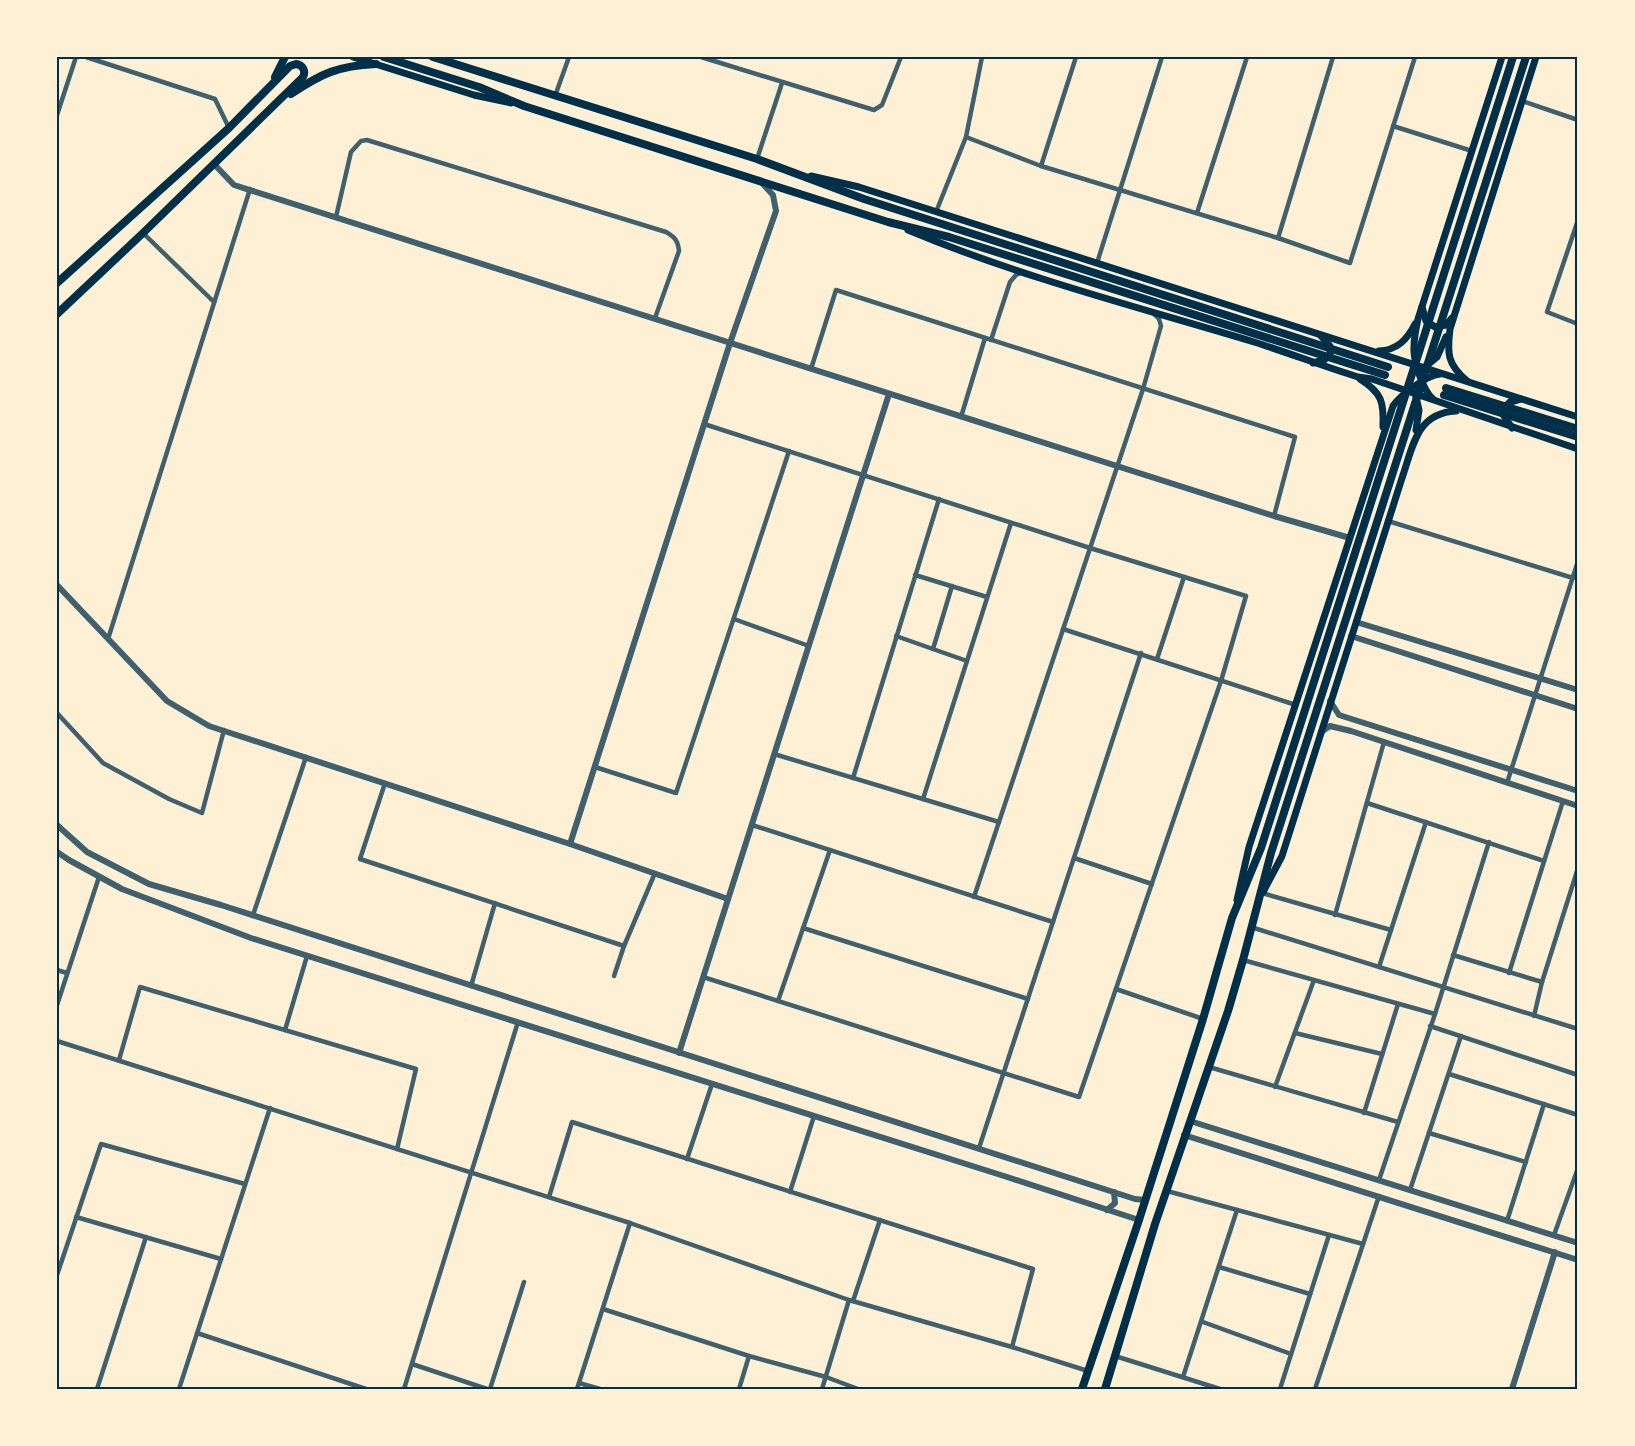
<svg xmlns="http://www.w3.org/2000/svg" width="1635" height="1446" viewBox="0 0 1635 1446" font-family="'Golos Text',sans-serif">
<rect width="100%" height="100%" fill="#fdf0d5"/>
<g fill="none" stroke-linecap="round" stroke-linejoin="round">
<g stroke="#3f606c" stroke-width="4.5">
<path d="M86 57 215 99 229 128"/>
<path d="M701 57 874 110 882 105 901 57"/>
<path d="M555 96 569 57"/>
<path d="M1522 101 1578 120"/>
<path d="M57 115 76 57"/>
<path d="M1393 126 1472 151"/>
<path d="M966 137 1041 166 1278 238 1350 263 1415 57"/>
<path d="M757 159 782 83"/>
<path d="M1041 166 1076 57"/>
<path d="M936 212 966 137 982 57"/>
<path d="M1197 213 1247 57"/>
<path d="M336 217 351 152 361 141 367 140 666 232C675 237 678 241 679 251L655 318"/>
<path d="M1578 220 1547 312 1578 324"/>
<path d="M143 233 214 302"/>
<path d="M1278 238 1333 57"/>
<path d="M1097 263 1162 57"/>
<path d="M991 340 1010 282 1016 275 1023 272"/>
<path d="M811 369 836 290 1295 437 1274 516"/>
<path d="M961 417 985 338"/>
<path d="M1388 521 1573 578"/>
<path d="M915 575 987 597"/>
<path d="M734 619 809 646"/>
<path d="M1063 629 1296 705"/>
<path d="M896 636 967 661"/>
<path d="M108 639 250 189"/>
<path d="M933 649 952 586"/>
<path d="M1157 659 1184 577"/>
<path d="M57 713 103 763 169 799 202 813 224 730"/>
<path d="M774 754 999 822"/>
<path d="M595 767 676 793 789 451"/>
<path d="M853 778 939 499"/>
<path d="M385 783 360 859 624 946 655 873"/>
<path d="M1507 783 1578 561"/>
<path d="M923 799 1011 523"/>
<path d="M1367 803 1544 861"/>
<path d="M752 825 1053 922"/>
<path d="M1074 858 1152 884"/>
<path d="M1262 893 1391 930"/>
<path d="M974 897 1143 389 1161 326 1159 319 1154 314"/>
<path d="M253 915 306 757"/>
<path d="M1335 915 1384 742"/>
<path d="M1251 927 1578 1029"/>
<path d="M803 928 1028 999"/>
<path d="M1453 955 1542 982"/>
<path d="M1243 960 1435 1014"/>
<path d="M1379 967 1426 822"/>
<path d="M57 970 67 973"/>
<path d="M1509 973 1563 801"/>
<path d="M614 976 624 946"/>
<path d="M703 977 1079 1097 1221 681 1246 596 1090 548 704 424"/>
<path d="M471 986 495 903"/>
<path d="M1116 989 1203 1019"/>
<path d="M778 1001 830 850"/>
<path d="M57 1005 99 877"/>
<path d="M1534 1016 1542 982 1578 868"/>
<path d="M1430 1026 1578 1075"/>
<path d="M285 1030 307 956"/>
<path d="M1295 1033 1382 1054"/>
<path d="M57 1041 630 1223 849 1300 1012 1347 1088 1371"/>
<path d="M119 1060 140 987 416 1069 397 1149"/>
<path d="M1209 1067 1398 1122"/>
<path d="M1449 1074 1578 1115"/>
<path d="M1275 1087 1314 980"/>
<path d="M1364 1113 1398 1004"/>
<path d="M1429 1133 1526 1162"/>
<path d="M979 1148 1141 653"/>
<path d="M687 1159 712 1084"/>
<path d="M1379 1180 1435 1014 1489 842"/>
<path d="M1410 1190 1461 1036"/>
<path d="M1167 1191 1363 1244"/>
<path d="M790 1192 814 1116"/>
<path d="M549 1197 572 1122 1033 1269 1012 1347"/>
<path d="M76 1217 221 1259"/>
<path d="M1507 1221 1544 1104"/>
<path d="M1554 1235 1578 1168"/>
<path d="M1219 1267 1310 1294"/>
<path d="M57 1275 101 1144 245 1184"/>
<path d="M853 1301 880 1220"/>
<path d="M603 1309 749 1356 826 1377 858 1389"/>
<path d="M1203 1322 1291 1354"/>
<path d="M197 1333 366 1389"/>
<path d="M1115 1356 1220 1389"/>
<path d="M412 1364 487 1389"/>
<path d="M1183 1377 1237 1210"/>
<path d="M579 1383 600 1389"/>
<path d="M97 1389 146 1237"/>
<path d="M179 1389 270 1108"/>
<path d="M404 1389 518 1022"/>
<path d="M490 1389 524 1282"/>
<path d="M577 1389 630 1223"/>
<path d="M739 1389 749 1356"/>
<path d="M822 1389 849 1300"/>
<path d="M1280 1389 1329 1235"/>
<path d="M1315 1389 1379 1196"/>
</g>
<g stroke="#3f606c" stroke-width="6">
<path d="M214 164 234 185 1274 516 1350 538"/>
<path d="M57 585 167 701 209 726 570 844 728 899"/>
<path d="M1356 622 1578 690"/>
<path d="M1351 636 1578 709"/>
<path d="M1330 701 1339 715 1578 791"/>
<path d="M1321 732 1330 726 1351 731 1578 806"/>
<path d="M57 825 87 852 149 884 221 905 1135 1199 1146 1200"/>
<path d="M570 844 730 343 776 211 773 195 762 183"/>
<path d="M57 852 69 860 122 889 251 938 1004 1176 1139 1220"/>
<path d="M679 1053 889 394"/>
<path d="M1190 1121 1578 1243"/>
<path d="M1184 1135 1578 1260"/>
<path d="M1107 1210 1115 1203 1114 1192"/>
<path d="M1512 1389 1555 1252"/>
</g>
<g stroke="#003049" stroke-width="7">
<path d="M353 57 474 95 511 103"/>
<path d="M811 176 859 187 1578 417"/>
<path d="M908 230C1020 277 1138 307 1254 342 1289 353 1323 366 1358 377L1372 379 1578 449"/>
<path d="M1422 307 1426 321 1435 327 1446 325 1452 318"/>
<path d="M1379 351C1397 350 1407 340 1415 324"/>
<path d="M1313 363 1324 360 1330 355V346L1321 336"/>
<path d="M1426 366 1437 357 1446 337"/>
<path d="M1360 379C1382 393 1384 402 1383 427"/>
<path d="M1467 381C1447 364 1447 353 1450 329L1536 57"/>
<path d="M1416 397 1419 410 1416 430"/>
<path d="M1433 399C1423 391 1413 360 1414 347 1414 338 1416 328 1418 319L1502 57"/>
<path d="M1512 428 1504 416V408L1510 402 1521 399"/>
<path d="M1263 892 1282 856 1402 478C1413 447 1416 413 1456 411"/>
<path d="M1237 900 1249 847 1393 406C1400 395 1427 375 1440 374"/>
</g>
<g stroke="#003049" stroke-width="8">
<path d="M275 77 285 57"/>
<path d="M291 94C322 73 338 66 376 64"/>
<path d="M57 283 229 128 290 66 296 64C303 65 306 71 303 77L143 233 57 314"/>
<path d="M1082 1389 1139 1220 1203 1019 1232 918 1261 848 1513 57"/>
<path d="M1105 1389 1155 1224 1228 1011 1243 960 1271 853 1526 57"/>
</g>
<g stroke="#003049" stroke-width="8">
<path d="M384 57 479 87 524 106 888 222 949 237 1385 375"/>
<path d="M433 57 757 159 864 199 1388 367"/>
<path d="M1446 388 1578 429"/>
<path d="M1444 395 1578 437"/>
</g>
</g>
<rect width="1635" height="1446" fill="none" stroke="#fdf0d5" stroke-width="117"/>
<rect x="58" y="58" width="1518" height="1330" fill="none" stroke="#003049" stroke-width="2"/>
</svg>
